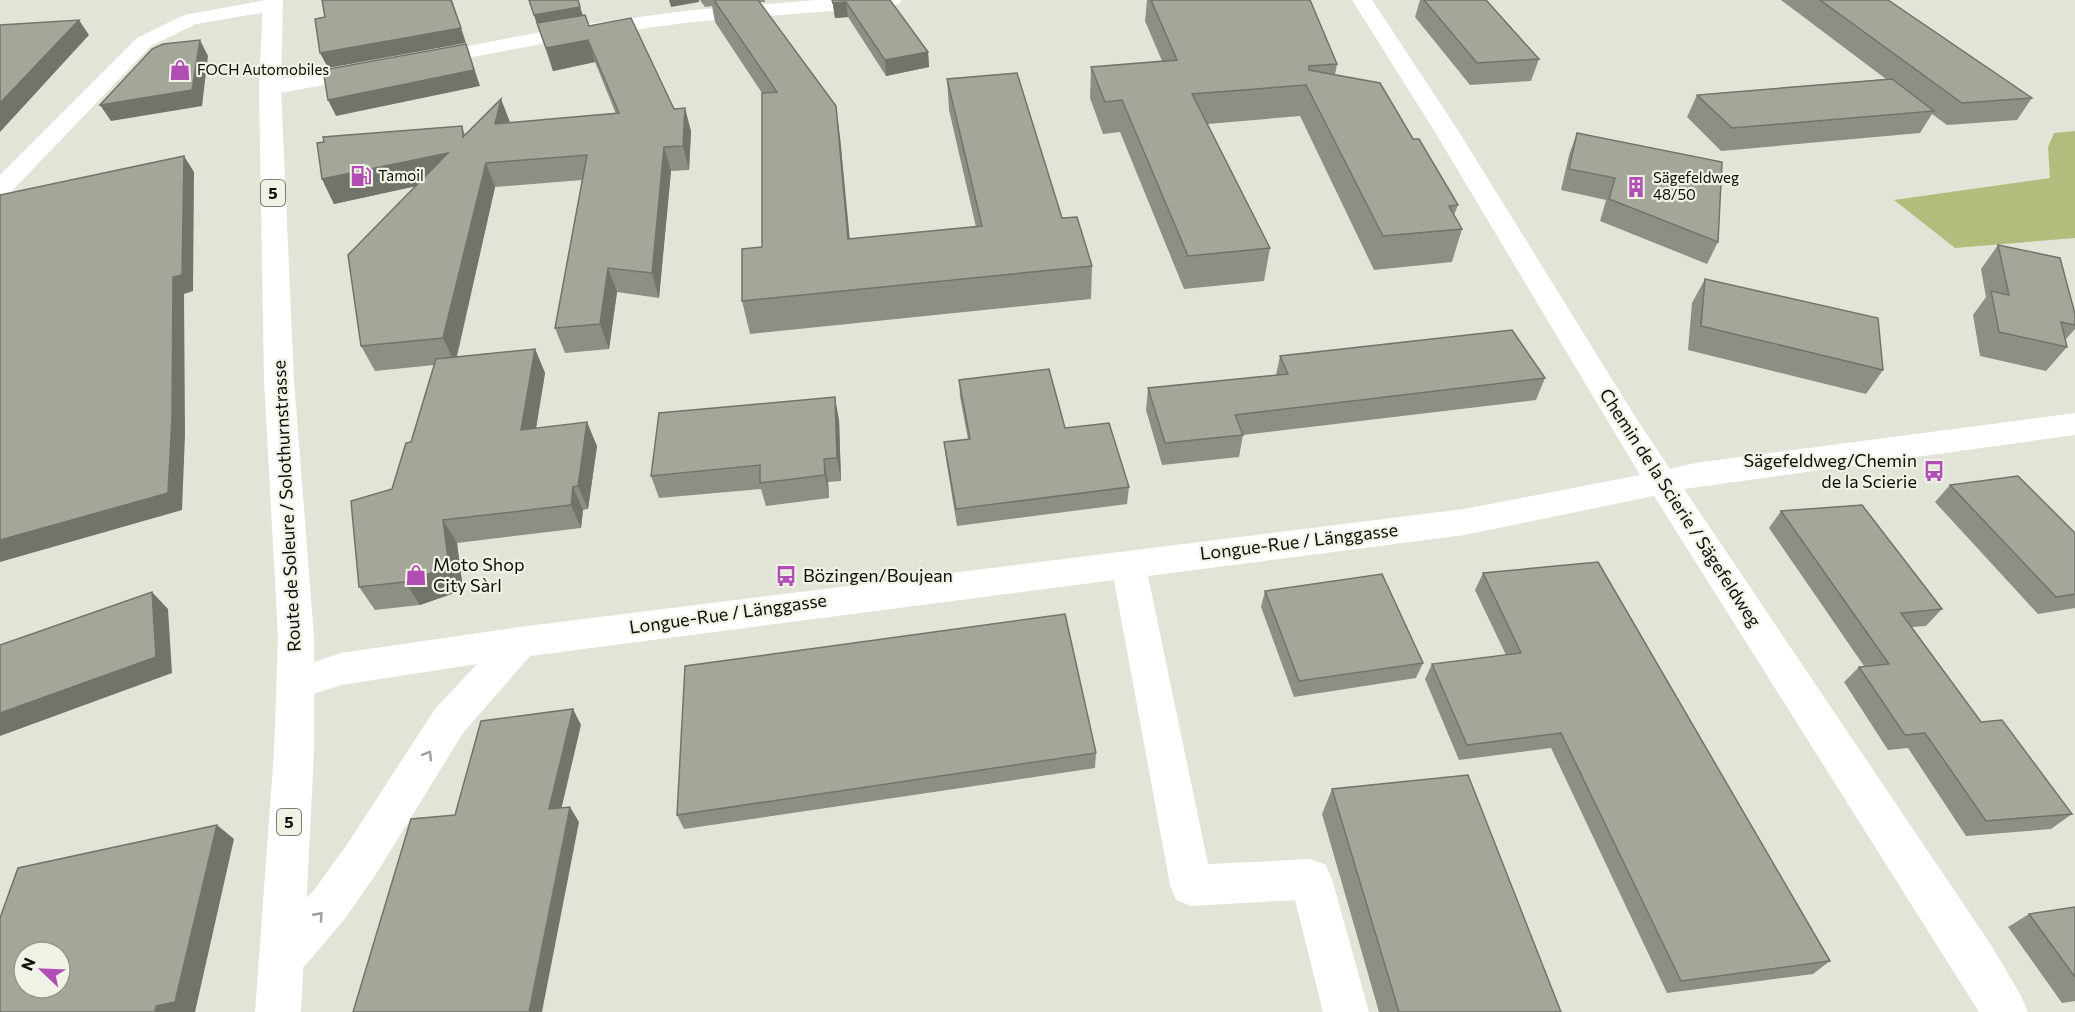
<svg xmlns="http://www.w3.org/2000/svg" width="2075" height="1012" viewBox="0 0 2075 1012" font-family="Commissioner,sans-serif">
<rect width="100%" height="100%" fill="#e2e4d7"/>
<path fill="#b2bd7d" d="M2075 131V238L1955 248 1894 200 2050 178 2048 147 2054 133Z"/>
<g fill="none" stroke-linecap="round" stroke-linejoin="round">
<g fill="#fff" fill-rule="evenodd">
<path d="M267 0 280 1 283 5 280 9 273 11 196 24 151 46 9 194 0 196V175L137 38 184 15Z"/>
<path d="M817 0H902L899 4 892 6 692 22 573 38 425 66 417 65 414 60 417 55 425 54 573 26 692 10Z"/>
<path d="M1352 0H1372L1459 132 1636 418 1670 469 1695 463 2075 413V435L1684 489 1993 948 2021 996 2028 1012H1979L1654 496 1464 535 1148 576 1208 864 1311 859 1326 865 1332 879 1369 1012H1323L1295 900 1191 906 1176 900 1170 885 1114 580 530 656 463 733 378 871 344 920 296 976 280 982 264 976 258 960 264 944 314 890 348 843 435 709 477 664 341 685 295 700 282 695 276 684 282 673 341 653 520 627 1464 509 1640 475 1435 132Z"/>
<path d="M369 63 377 65 380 70 377 75 270 95 262 93 259 88 262 83 270 81Z"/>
</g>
<path fill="#fff" fill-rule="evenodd" d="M263 0H283L281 88 294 380 314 637V752L301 1012H255L274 752 278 637 264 380 259 88Z"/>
</g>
<g fill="#8c8f84">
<path d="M529 0 580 7 583 16 589 26 674 109 691 131 689 170 671 171 659 298 617 292 609 349 565 353 555 328 582 180 495 187 457 357 535 349 545 373 536 428 597 446 588 509 583 510 581 528 457 543 463 590 420 605 375 610 359 587 392 489 411 442 434 365 375 371 361 346 416 186 334 204 322 179 462 126 465 135 510 123 616 114 595 62 553 71Z"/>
<path d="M700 0H765V2H759L840 137 849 239 976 227 949 110 947 79 1062 218 1092 266 1091 299 750 334 742 301 762 247V93L715 22 712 6 705 7Z"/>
<path d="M832 0H890L928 52 929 67 886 76 848 17 835 18Z"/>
<path d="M1147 0H1310L1337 64 1335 75 1413 139 1458 205 1454 215 1462 229 1452 262 1374 270 1300 116 1208 124 1270 248 1264 281 1184 289 1120 132 1103 134 1090 98 1091 67 1162 61 1145 21Z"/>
<path d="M1420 0H1486L1539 59 1531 81 1470 85 1415 17Z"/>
<path d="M1781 0H1888L2032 98 2017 120 1947 125 1932 114 1920 133 1721 151 1687 117 1697 95 1886 79Z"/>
<path d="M1577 133 1718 242 1707 264 1600 221 1606 200 1561 190 1569 155Z"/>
<path d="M1998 245 2075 314V329L2065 340 2067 347 2046 371 1980 356 1973 315 1986 297 1981 269Z"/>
<path d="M1705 279 1883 370 1866 394 1688 350 1692 303Z"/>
<path d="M1280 356 1545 378 1536 400 1243 435 1239 457 1162 465 1146 410 1148 388 1276 375Z"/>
<path d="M959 380 1065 428 1129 487 1127 504 957 526 946 459 944 442 968 439 960 397Z"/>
<path d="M839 420 841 481 828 482 829 498 766 506 761 489 659 498 651 476Z"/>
<path d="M1950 485 2075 533V608L2038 614 1935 502Z"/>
<path d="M1781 511 1942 609 1926 626 1912 627 1981 722 2072 814 2051 829 1966 836 1908 748 1888 750 1844 682 1859 667 1864 666 1769 528Z"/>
<path d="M1483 573 1830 961 1813 974 1667 993 1551 748 1459 760 1425 679 1432 664 1506 655 1475 590Z"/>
<path d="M1265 591 1423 663 1416 678 1294 697 1261 607Z"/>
<path d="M1096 753 1095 768 684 829 677 815Z"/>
<path d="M1332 789 1561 1012H1379L1322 814Z"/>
<path d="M2075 907V1001L2062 1003 2008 927 2029 914Z"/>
</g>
<g fill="#72746b">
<path d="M452 0 466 43 328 68 320 53Z"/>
<path d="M669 0H699V2L671 7Z"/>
<path d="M846 2 848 17 835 18 833 3Z"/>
<path d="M580 7 585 22 539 30 534 15Z"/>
<path d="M79 20 89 35 0 132V103Z"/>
<path d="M200 40 208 56 202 106 111 121 100 105Z"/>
<path d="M588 40 595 62 553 71 546 48Z"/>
<path d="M466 44 480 86 336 116 328 100Z"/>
<path d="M928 52 929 67 886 76 885 60Z"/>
<path d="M501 99 510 122 495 124Z"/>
<path d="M836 106 840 137 853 272 848 239Z"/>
<path d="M685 108 691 131 689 170 683 146Z"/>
<path d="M664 147 671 171 659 298 652 273Z"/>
<path d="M448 153 458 177 334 204 322 179Z"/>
<path d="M184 156 194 172 193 291 184 294 185 435 182 510 0 562V540Z"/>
<path d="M486 163 495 187 455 363 443 338Z"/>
<path d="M608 268 617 292 609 349 600 324Z"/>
<path d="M535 349 545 373 532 453 521 430Z"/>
<path d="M835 397 839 420 841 481 837 458Z"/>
<path d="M587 422 597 446 588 509 578 486Z"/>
<path d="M824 459 828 482 829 498 825 475Z"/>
<path d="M573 487 583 510 581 528 571 505Z"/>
<path d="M443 520 457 543 463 590 420 605 405 582Z"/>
<path d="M152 592 168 609 172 673 0 736V713Z"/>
<path d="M573 709 581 725 558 823 549 809Z"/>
<path d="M570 807 579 822 542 1012H529Z"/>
<path d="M217 825 234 839 195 1012H155Z"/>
</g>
<g fill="#a3a699" stroke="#72746b" stroke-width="1.5" fill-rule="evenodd">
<path d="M322 0H451L461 28 320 53 315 19 325 17Z"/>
<path d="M529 0H578L580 7 534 15Z"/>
<path d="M714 0H758L836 106 848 239 982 226 947 79 1017 73 1062 218 1077 217 1092 266 742 301V249L762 247V93L777 92Z"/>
<path d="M832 0H890L928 52 885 60 846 2 833 3Z"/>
<path d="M1151 0H1310L1337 64 1309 66V70L1380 83 1413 139H1419L1458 205 1449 206 1462 229 1383 236 1306 85 1192 94 1270 248 1188 256 1122 100 1105 102 1091 67 1177 60Z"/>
<path d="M1424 0H1486L1539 59 1477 63Z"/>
<path d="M1820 0H1888L2032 98 1962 103Z"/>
<path d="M585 15 589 26 631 18 674 109 685 108 683 146 664 147 652 273 608 268 600 324 555 328 587 155 486 163 443 338 361 346 348 255 448 153 322 179 317 143 324 142 323 137 462 126 463 137 501 99 495 124 619 113 588 40 546 48 537 23Z"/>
<path d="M79 20 0 103V25Z"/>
<path d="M200 40 192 90 100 105 152 49 163 44Z"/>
<path d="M466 44 474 70 328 100 323 70Z"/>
<path d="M1892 79 1934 111 1732 128 1697 95Z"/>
<path d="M1577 133 1722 162 1718 242 1609 199 1615 178 1569 169Z"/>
<path d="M184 156 182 275 173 277 172 418 168 493 0 540V195Z"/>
<path d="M1998 245 2060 258 2075 314V325L2061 322 2067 347 1999 332 1991 291 2009 295Z"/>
<path d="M1705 279 1878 318 1883 370 1701 326Z"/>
<path d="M1512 330 1545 378 1235 415 1243 435 1165 443 1148 388 1288 374 1280 356Z"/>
<path d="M535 349 521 430 587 422 578 486 573 487 571 505 443 520 449 567 405 582 359 587 351 501 392 489 406 443 411 442 436 359Z"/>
<path d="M1049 369 1065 428 1109 423 1129 487 956 509 944 442 970 439 959 380Z"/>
<path d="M835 397 837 458 824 459 825 475 760 483V465L651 476 659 413Z"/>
<path d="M2018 476 2075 533V594L2056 597 1950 485Z"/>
<path d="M1862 505 1942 609 1901 613 1981 722 2002 720 2072 814 1986 821 1925 733 1905 735 1859 667 1889 664 1781 511Z"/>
<path d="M1598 562 1830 961 1681 981 1561 733 1467 745 1432 664 1521 653 1483 573Z"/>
<path d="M1382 574 1423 663 1299 681 1265 591Z"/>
<path d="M152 592 156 657 0 713V645Z"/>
<path d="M1065 614 1096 753 677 815 685 666Z"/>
<path d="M573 709 549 809 570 807 529 1012H353L411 819 455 815 481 721Z"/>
<path d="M1468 775 1561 1012H1399L1332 789Z"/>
<path d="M217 825 175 1002 156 1006 155 1012H0V918L18 868ZM24 952H60V988H24Z"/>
<path d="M2075 907V977L2029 914Z"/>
</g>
<defs><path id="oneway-chevron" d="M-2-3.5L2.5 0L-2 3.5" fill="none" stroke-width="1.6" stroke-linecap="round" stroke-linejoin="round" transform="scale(1.5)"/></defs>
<g stroke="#9f9f9d">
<use href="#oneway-chevron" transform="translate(428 755) rotate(-58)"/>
<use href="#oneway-chevron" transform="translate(319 916) rotate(-48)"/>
</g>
<defs>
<symbol id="shop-bare" viewBox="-9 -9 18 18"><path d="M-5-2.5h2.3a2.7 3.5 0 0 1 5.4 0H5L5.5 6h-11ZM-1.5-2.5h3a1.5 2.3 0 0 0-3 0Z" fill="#b14eb5" stroke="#eff2e4" stroke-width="2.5" paint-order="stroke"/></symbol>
<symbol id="fuel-bare" viewBox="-9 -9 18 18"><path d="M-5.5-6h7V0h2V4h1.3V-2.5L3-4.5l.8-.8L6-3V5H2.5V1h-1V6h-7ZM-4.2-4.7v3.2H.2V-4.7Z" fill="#b14eb5" stroke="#eff2e4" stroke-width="2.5" paint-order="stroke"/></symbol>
<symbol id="building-bare" viewBox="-9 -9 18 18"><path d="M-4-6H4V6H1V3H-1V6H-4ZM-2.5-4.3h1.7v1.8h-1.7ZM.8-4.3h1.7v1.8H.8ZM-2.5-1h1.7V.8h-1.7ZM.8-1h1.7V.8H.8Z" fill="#b14eb5" stroke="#eff2e4" stroke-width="2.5" paint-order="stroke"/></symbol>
<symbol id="bus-bare" viewBox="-9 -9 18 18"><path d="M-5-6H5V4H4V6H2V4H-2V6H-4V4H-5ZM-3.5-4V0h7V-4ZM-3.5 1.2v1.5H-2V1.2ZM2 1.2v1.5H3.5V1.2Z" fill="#b14eb5" stroke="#eff2e4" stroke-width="2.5" paint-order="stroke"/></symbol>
</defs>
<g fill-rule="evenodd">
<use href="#shop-bare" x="165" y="55" width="30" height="30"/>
<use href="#fuel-bare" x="346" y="161" width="30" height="30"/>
<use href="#building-bare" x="1621" y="172" width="30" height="30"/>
<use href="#bus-bare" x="1919" y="456" width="30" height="30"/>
<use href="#shop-bare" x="401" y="560" width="30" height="30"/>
<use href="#bus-bare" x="771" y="561" width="30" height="30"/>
</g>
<g text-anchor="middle" stroke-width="4.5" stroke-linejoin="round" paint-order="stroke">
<g font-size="15" fill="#0e0f0a" stroke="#eff2e4" text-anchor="start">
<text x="197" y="75">FOCH Automobiles</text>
<text x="378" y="181">Tamoil</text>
<text x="1653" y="183">Sägefeldweg<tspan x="1653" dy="17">48/50</tspan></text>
</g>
<g fill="#eff2e4" stroke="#52534b" stroke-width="1.5">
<rect x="261" y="180" width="24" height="26" rx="4.5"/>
<rect x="277" y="809" width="24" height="26" rx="4.5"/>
</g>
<g font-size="16" font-weight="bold" fill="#0e0f0a">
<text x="273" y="199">5</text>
<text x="289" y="828">5</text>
</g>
<g font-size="18" fill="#0e0f0a" stroke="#eff2e4" text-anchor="start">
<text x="1917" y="467" text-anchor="end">Sägefeldweg/Chemin<tspan x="1917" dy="21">de la Scierie</tspan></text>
<text x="433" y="571">Moto Shop<tspan x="433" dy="21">City Sàrl</tspan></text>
<text x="803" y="582">Bözingen/Boujean</text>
</g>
<g font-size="18" fill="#0e0f0a" stroke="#eff2e4">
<text transform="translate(287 506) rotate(-93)" y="6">Route de Soleure / Solothurnstrasse</text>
<text transform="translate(1680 508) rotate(57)" y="6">Chemin de la Scierie / Sägefeldweg</text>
<text transform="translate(1299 542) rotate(-7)" y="6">Longue-Rue / Länggasse</text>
<text transform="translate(728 614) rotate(-8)" y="6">Longue-Rue / Länggasse</text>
</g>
</g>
<g transform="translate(42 970) rotate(293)"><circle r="28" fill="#eff2e4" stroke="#95978d" stroke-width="1.5"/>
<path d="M0-4.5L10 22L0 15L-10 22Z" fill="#b14eb5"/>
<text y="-9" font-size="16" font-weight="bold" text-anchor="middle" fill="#0e0f0a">N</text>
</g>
</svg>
